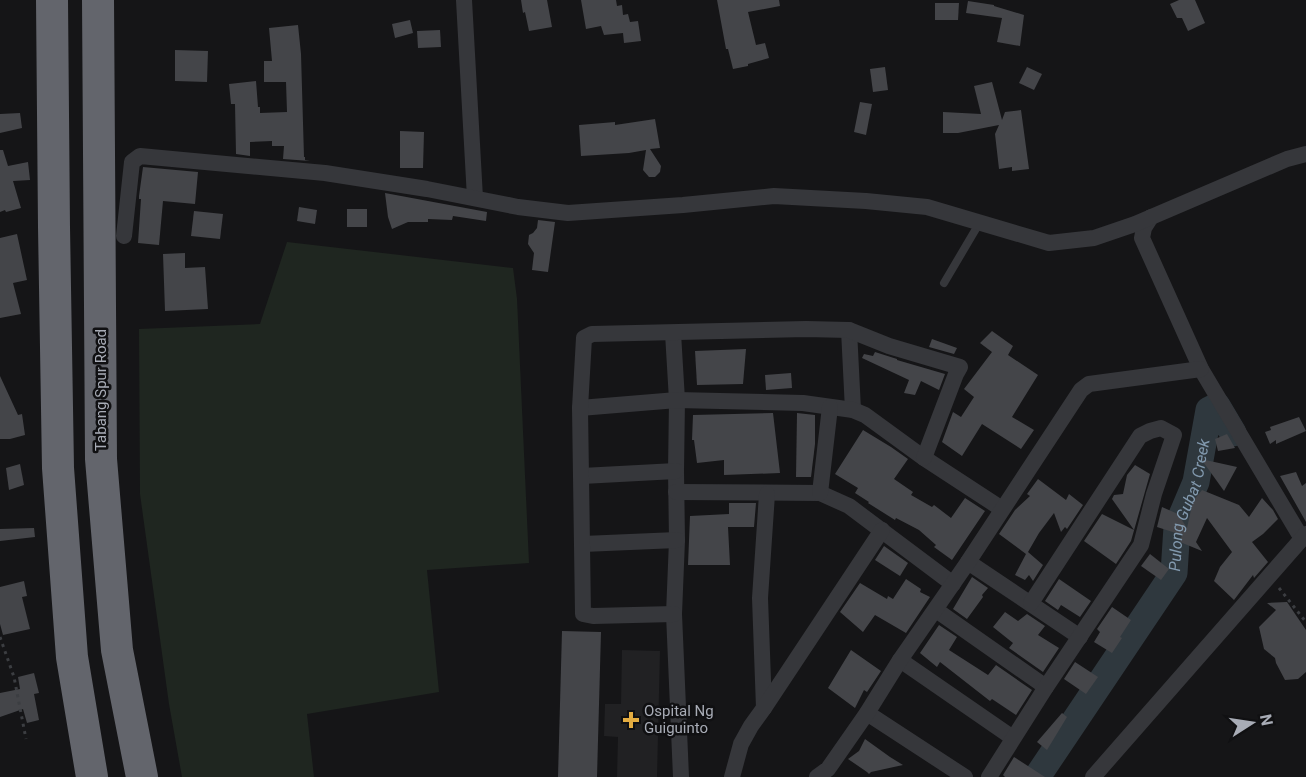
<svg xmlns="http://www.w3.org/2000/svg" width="1306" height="777" viewBox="0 0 1306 777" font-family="Roboto,sans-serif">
<rect width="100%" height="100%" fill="#151517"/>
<path fill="#212123" d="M622 650 660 651 657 777H617L618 737 604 736 605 704H621Z"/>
<path fill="#1f2620" d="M287 242 513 268 517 299 529 563 427 570 439 692 307 714 314 777H182L169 704 140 494 139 329 260 324Z"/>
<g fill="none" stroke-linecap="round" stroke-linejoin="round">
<path stroke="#2f383e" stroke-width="27" id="s1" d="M1037 777 1174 573 1177 527 1196 482 1209 410 1217 406 1233 433"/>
</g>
<g fill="#444549">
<path d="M521 0H547L552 27 529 31 525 12 523 13Z"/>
<path d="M581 0H616L617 6 622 5 623 15 628 14 630 22 638 21 641 41 624 43 623 33 604 35 601 26 586 29Z"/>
<path d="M717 0H779L780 6 748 12 756 45 765 43 769 58 748 64V66L733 69 728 49H726Z"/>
<path d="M1179 0H1195L1205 23 1188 31 1182 18H1177L1170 4Z"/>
<path d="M968 1 994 5V6L1024 15 1020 46 997 42 1002 18 966 13Z"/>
<path d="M935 3H959L958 20H935Z"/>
<path d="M410 20 413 33 395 38 392 24Z"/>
<path d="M298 25 301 54 304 157H305V160L310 161 283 159 284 146H272V141L250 142V156L236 154 235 104H231L229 84 256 81 258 107H260V113L287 112 286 82H264V61H272L269 28Z"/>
<path d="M440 30 441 47 418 48 417 31Z"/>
<path d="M175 50 208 51 207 82 175 81Z"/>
<path d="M885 67 888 90 873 92 870 69Z"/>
<path d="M1027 67 1042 74 1034 90 1019 83Z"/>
<path d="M992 82 1002 120 1005 112 1021 110 1029 169 1012 171V167L999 169 995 134 999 125 958 133H943V112L981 114 974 86Z"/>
<path d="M860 102 872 104 866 135 854 132Z"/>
<path d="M20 113 22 128 0 133V114Z"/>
<path d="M655 119 660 148 650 149 661 166 660 172 655 177H649L643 170 646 150 629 153 581 156 579 125 615 122V125Z"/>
<path d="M400 131 424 132 423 168H400Z"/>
<path d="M0 150H3L8 166 28 162 30 180 13 181 21 208 6 212 5 210 0 212Z"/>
<path d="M143 167 198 172 195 204 163 201 159 245 138 243 141 199H139V196Z"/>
<path d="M385 193 487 212 486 221 453 216 452 220 428 219V222H408L392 229 388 217Z"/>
<path d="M299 207 317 210 315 224 297 221Z"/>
<rect x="347" y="209" width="20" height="18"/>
<path d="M194 211 223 214 220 239 191 236Z"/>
<path d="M538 220 555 222 548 272 532 270 534 253 528 244 529 235 533 233 537 228Z"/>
<path d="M17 234 27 280 13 283 21 314 0 318V238Z"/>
<path d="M185 253V268L205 267 208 309 165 311 163 254Z"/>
<path d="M992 331 1013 346 1008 355 1038 375 1012 417 1034 430 1021 449 982 424 962 456 942 442 953 412 961 417 974 397 964 389 992 352 980 343Z"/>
<path d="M932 339 957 348 954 354 929 347Z"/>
<path d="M746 349 743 384 697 385 695 351Z"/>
<path d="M875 352 897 359V360L945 374 939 390 921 381 915 395 904 393 909 380 862 358 864 354 873 356Z"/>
<path d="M791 373 792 388 766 390 765 375Z"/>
<path d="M0 376 18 415 22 414 25 435 10 439H0Z"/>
<path d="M773 413 780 473 724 475V460L697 463 694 440H692L693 415Z"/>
<path d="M797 413 815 415V444L811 477H796Z"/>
<path d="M1299 417 1306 431 1276 444V440L1270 444 1265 432 1271 430 1270 427Z"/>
<path d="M863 430 891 447 908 459 894 479 913 492 911 495 932 507 934 505 951 518 965 498 985 511 952 560 934 547 936 545 919 530 896 518 895 520 868 503 869 502 855 493 858 488 835 474Z"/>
<path d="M1227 434 1235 448 1218 451 1215 439Z"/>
<path d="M1201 459 1237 467 1224 491Z"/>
<path d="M20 464 24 485 9 490 6 468Z"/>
<path d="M1135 465 1150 474 1131 541 1116 564 1084 541 1102 514 1134 530 1112 499 1114 495 1123 494 1127 475Z"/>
<path d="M1296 472 1302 486 1306 483V522L1280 476Z"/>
<path d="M1038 479 1066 500 1069 494 1083 505 1067 529 1065 527 1061 532 1054 513 1039 533 1028 552 1043 565 1033 581 1029 575 1025 580 1015 575 1026 554 999 534 1015 510 1030 496 1027 494Z"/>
<path d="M1202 490 1239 505 1249 517 1262 498 1273 510 1278 519 1263 534 1252 542 1268 562 1254 578 1253 575 1234 600 1214 581 1220 567 1232 552 1207 518 1196 542 1202 551 1180 542 1182 535 1157 527 1162 507 1178 514 1187 528 1193 501Z"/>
<path d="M729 503H756L754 527H728L730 565H688L690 516 729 514Z"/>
<path d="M34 528 35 537 0 541V529Z"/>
<path d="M884 546 908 563 900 576 875 560Z"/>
<path d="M1150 554 1169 569 1161 580 1141 566Z"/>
<path d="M972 577 988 588 982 595 983 597 967 619 953 609Z"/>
<path d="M906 579 921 589 920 592 930 597 906 633 875 615 863 632 840 612 860 583 887 599 888 596 893 599Z"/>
<path d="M1059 579 1091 601 1080 617 1061 605 1058 610 1045 601Z"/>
<path d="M24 581 27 596 22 597 30 629 3 635 0 624V587Z"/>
<path d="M1287 602 1306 630V672L1298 679 1285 680 1276 663 1275 658 1264 649 1259 627 1276 610 1267 603Z"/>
<path d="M1112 607 1131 620 1120 637 1122 638 1112 653 1094 642 1100 632 1097 629Z"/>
<path d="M1005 612 1018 621 1027 614 1045 626 1038 635 1059 648 1043 672 1009 648 1013 643 993 627Z"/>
<path d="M939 625 957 637 949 650 988 675 996 665 1032 690 1016 715 992 699 990 701 940 662 937 667 920 653Z"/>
<path d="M562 631 601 632 597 777H558Z"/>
<path d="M851 650 881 671 867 692 864 690 855 708 828 688Z"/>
<path d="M1075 662 1098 677 1086 694 1064 679Z"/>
<path d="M34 673 39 693 34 694 39 720 27 723 23 709 0 717V693L20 689 18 677Z"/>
<path d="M1062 713 1067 717 1047 750 1037 742Z"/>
<path d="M865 739 890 757 903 765 871 772 869 774 867 772 848 759 859 751Z"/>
<path d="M1014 757 1045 777H1005L1003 775Z"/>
</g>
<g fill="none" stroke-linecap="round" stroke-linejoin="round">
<g stroke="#3c3e42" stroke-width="3" stroke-dasharray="3 4.5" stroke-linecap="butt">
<path d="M1279 588 1306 622"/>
<path d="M0 637 14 677 26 739"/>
</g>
<path stroke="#36373b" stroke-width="8" d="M944 283 980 222"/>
<g stroke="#36373b" stroke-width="16">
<path d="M464 0 475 198"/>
<path d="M1151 217 1144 228 1142 238 1201 369 1302 539"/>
<path d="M124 236 132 162 140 156 325 173 427 189 518 207 568 213 683 205 774 196 866 201 927 207 1049 243 1094 238 1135 224 1287 159 1306 154"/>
<path d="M849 330 853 410"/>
<path d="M673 333 677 400 676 471 677 540 674 614 681 777"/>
<path d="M580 408 677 400 803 403 853 410 865 415 924 458 1002 509"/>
<path d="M582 476 676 471"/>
<path d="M676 492 820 493 849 506 953 584"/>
<path d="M820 493 830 407"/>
<path d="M583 544 677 540"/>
<path d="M968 562 1080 637"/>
<path d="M936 610 1046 687"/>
<path d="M674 614 593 616 583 614 580 408 584 338 592 334 806 329 849 330 889 346 960 367 956 374 924 458"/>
<path d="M900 660 1013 738"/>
<path d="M764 708 760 598 767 494"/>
<path d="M867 713 965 777"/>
<path d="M732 777 741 744 751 726 764 708 882 530"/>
<path d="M817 777 828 769 867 713 900 660 968 562 1081 390 1089 384 1201 369"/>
<path d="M989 777 1046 687 1141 545 1154 494 1174 435 1161 428 1150 431 1140 436 1031 603"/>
<path d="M1093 777 1306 534"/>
</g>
<g stroke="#63656c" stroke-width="32">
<path d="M52 0 54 227 58 468 72 657 92 777"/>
<path d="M98 0 101 459 117 650 142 777"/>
</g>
</g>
<path fill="#e3ac41" stroke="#101012" stroke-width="2" d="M628 711h6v6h6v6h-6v6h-6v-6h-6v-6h6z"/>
<g text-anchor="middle" stroke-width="5" stroke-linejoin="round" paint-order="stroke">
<g font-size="15" fill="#a8acb6" stroke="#101012">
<text transform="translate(101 390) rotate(-90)" y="5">Tabang Spur Road</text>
</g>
<g font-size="15" fill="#a8acb6" stroke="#101012" text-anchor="start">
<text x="644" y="716">Ospital Ng<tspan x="644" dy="17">Guiguinto</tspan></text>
</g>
<g font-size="16" font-style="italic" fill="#8299ae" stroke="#101012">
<text dy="6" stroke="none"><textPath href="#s1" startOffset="316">Pulong Gubat Creek</textPath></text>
</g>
</g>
<g transform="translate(1252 723) rotate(78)" stroke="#101012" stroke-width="4.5" paint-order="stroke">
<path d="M0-4.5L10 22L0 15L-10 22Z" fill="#a8acb6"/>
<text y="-9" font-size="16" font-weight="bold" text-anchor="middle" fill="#a8acb6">N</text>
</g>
</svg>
